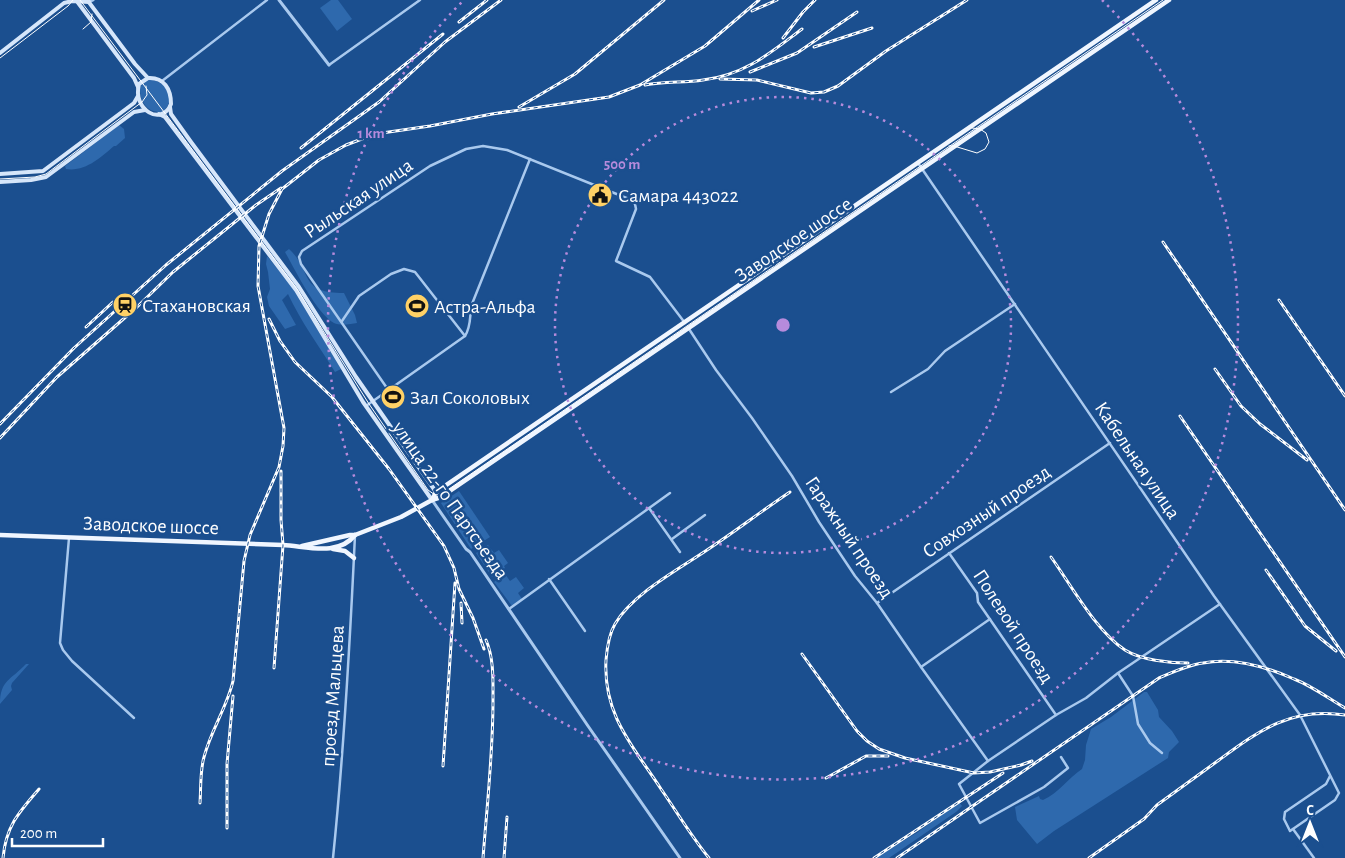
<svg xmlns="http://www.w3.org/2000/svg" width="1345" height="858" viewBox="0 0 1345 858" font-family="'Alegreya Sans',sans-serif">
<rect width="100%" height="100%" fill="#1b4f8f"/>
<g fill="#2e69ad">
<path d="M331 0H338L352 19 337 31 320 8Z"/>
<path d="M149 80C166 79 178 101 162 112 147 113 140 102 140 88L142 84Z"/>
<path d="M119 125 124 129 125 138 116 146H114C100 158 85 172 66 169L65 166Z"/>
<path d="M289 249C313 271 298 293 344 293L355 315 357 323C351 324 340 326 334 323 317 314 295 270 285 252Z"/>
<path d="M267 256 292 287 341 369 335 372C319 346 301 322 288 294L282 300 296 325 285 329 269 306 267 297 270 289 268 272 266 264Z"/>
<path d="M459 491 490 537 471 549 441 503Z"/>
<path d="M488 545 494 553 499 550 508 563 504 566 505 568 492 577 476 553Z"/>
<path d="M505 574 510 581 516 577 524 588 518 593 522 599 512 606 494 582Z"/>
<path d="M26 664H29L12 683 11 686 12 690 0 704C0 680 11 680 26 664Z"/>
<path d="M1144 692H1147L1158 710 1159 717 1172 731 1179 742 1169 752 1168 758 1054 831 1037 844 1017 820 1015 807 1039 796 1040 799 1043 800C1059 793 1068 778 1082 769L1085 760 1086 745 1091 729 1111 717Z"/>
<path d="M959 802 962 806 956 812 889 858H875L918 832Z"/>
</g>
<g fill="none" stroke-linecap="round" stroke-linejoin="round">
<g stroke="#a9c9ee" stroke-width="2.5">
<path d="M329 65 420 0"/>
<path d="M162 81 267 0"/>
<path d="M918 163 1214 596 1300 715 1339 793 1335 800 1290 831 1284 819 1285 812 1326 784 1330 776"/>
<path d="M342 321 359 296 391 274 404 269 415 272 465 336"/>
<path d="M689 329 716 370 752 418 792 476 819 522 855 576 877 603 921 667 988 761"/>
<path d="M389 391 301 264 299 257 302 251 430 166 466 149 483 146 507 150 629 199 635 204 636 209 616 261 650 277 685 323"/>
<path d="M891 392 928 369 945 351 1015 304"/>
<path d="M366 406 465 336C472 325 469 315 472 304L530 159"/>
<path d="M649 508 680 552"/>
<path d="M69 538 60 643 63 650 72 661 134 718"/>
<path d="M672 539 705 515"/>
<path d="M949 553 977 593 978 602 1056 715"/>
<path d="M549 579 585 631"/>
<path d="M877 603 1110 443"/>
<path d="M509 609 670 493"/>
<path d="M921 667 990 619"/>
<path d="M1118 673 1133 696 1138 724 1150 743 1162 753"/>
<path d="M1061 757 1068 768 1044 787 980 823 959 784 988 761 1056 715 1086 698 1118 673 1220 604"/>
<path d="M1293 829 1314 858"/>
<path d="M333 858C344 751 350 643 355 535"/>
</g>
<g stroke="#a9c9ee" stroke-width="3">
<path d="M279 0 329 65"/>
<path d="M89 2 93 0"/>
<path d="M432 500 466 549 470 552 588 726 680 858"/>
</g>
<g stroke="#d6e6fa" stroke-width="4">
<path d="M76 0 134 78 138 87"/>
<path d="M88 1 135 64 148 78"/>
<path d="M0 53 64 3 72 1 89 2"/>
<path d="M148 78C164 77 171 89 171 104 162 127 132 110 139 84Z"/>
<path d="M170 107 171 114 191 142 299 287 356 377 436 492"/>
<path d="M159 114 165 117 296 290 363 402 432 500"/>
<path d="M0 174 43 171 134 103 138 96"/>
<path d="M0 182 31 180 46 177 134 112 145 110"/>
</g>
<g stroke="#f0f6ff" stroke-width="4.5">
<path d="M432 500 436 492 1156 0"/>
<path d="M0 535 283 545C306 546 338 557 355 535"/>
<path d="M302 546 350 535H355L401 517 432 500 441 497 1169 0"/>
<path d="M333 549 345 551 354 558"/>
</g>
<g stroke="#fff" stroke-width="1">
<path d="M80 0 297 289 369 404 428 490 435 495 446 491 1163 0"/>
<path d="M83 29 91 22 92 14"/>
<path d="M0 58 68 6 73 0"/>
<path d="M949 146H954L977 153 985 149 989 142 986 133 980 129 972 128"/>
<path d="M0 179 35 177 46 174 142 102 147 95 146 86"/>
</g>
<defs>
<g id="rail">
<path d="M752 11 777 0"/>
<path d="M459 22 487 0"/>
<path d="M783 38 803 12 815 0"/>
<path d="M814 47 872 28"/>
<path d="M750 72 797 53 857 12"/>
<path d="M720 79 757 80 811 93 824 92 838 86 886 51 967 0"/>
<path d="M645 85C665 81 684 83 703 80 745 75 770 53 802 29"/>
<path d="M519 107 575 74 664 0"/>
<path d="M301 148 443 34"/>
<path d="M1163 242 1345 510"/>
<path d="M1279 300 1345 396"/>
<path d="M269 319 280 341 295 362 332 397 389 469 444 546 454 568 459 589 473 618 484 649"/>
<path d="M86 327 113 302"/>
<path d="M1215 369 1241 406 1260 424 1307 460"/>
<path d="M1180 416 1345 657"/>
<path d="M0 424 74 348 166 265 282 171 379 102 445 42 501 0"/>
<path d="M0 438 57 377 136 308 173 272 256 205 281 188"/>
<path d="M1051 557C1071 585 1096 631 1125 650 1141 660 1169 663 1188 663"/>
<path d="M1266 570 1305 626 1336 651"/>
<path d="M461 603 462 623"/>
<path d="M802 654 857 731 867 741 879 749 905 758 974 773 990 772 1021 765 1032 761"/>
<path d="M274 668 283 545 281 520V471"/>
<path d="M443 766 455 583"/>
<path d="M826 778 866 756H888"/>
<path d="M200 803C201 788 200 771 204 757 211 730 227 707 233 681L244 561 250 535 279 467 283 446 284 428 258 286 259 246 269 214 282 189 319 160 346 145 375 134 430 126 492 114 609 97 640 85 705 46 759 0"/>
<path d="M227 828V764L233 696"/>
<path d="M3 858C6 826 19 812 39 789"/>
<path d="M483 858C487 806 493 753 493 701 493 681 494 658 486 640"/>
<path d="M504 858 507 817"/>
<path d="M709 858C691 836 677 812 661 789 633 746 603 715 606 660 607 648 609 634 615 624 633 593 681 568 710 548 737 530 763 510 790 492"/>
<path d="M874 858 1003 773"/>
<path d="M897 858 1159 678C1173 672 1188 665 1203 663 1233 657 1267 667 1294 679 1312 686 1328 698 1345 708"/>
<path d="M1089 858 1144 819 1157 805C1178 790 1198 775 1219 760 1260 730 1291 707 1345 715"/>
</g>
</defs>
<use href="#rail" stroke="#fff" stroke-width="3"/>
<use href="#rail" stroke="#1b4f8f" stroke-width="1" stroke-dasharray="4" stroke-linecap="butt"/>
</g>
<g fill="none" stroke="#b68bdc" stroke-width="2.5" stroke-dasharray="2.5 5">
<circle cx="783" cy="325" r="228"/>
<path d="M1102 0A455 455 0 1 1 464 0"/>
</g>
<defs>
<symbol id="civic-disc" viewBox="-11 -11 22 22"><circle r="9.5" fill="#ffd166" stroke="#1b4f8f"/><path d="M-.6-6.5H3V-4.5H.6V-3L4-1V1h2V6H-6V1h2V-1L-.6-3ZM-1.2 2.5V6h2.4V2.5Z" fill="#111"/></symbol>
<symbol id="station-disc" viewBox="-11 -11 22 22"><circle r="9.5" fill="#ffd166" stroke="#1b4f8f"/><path d="M-3-6H3Q5-6 5-4V2Q5 4 3 4L4.5 6H3L1.5 4h-3L-3 6H-4.5L-3 4Q-5 4-5 2V-4Q-5-6-3-6ZM-3.5-4v3h7v-3ZM-3.5 1v1.5H-2V1ZM2 1v1.5H3.5V1Z" fill="#111"/></symbol>
<symbol id="stadium-disc" viewBox="-11 -11 22 22"><circle r="9.5" fill="#ffd166" stroke="#1b4f8f"/><path d="M0-5a6.5 5 0 1 0 0 10a6.5 5 0 1 0 0-10ZM-3.5-1.8h7v3.6h-7Z" fill="#111"/></symbol>
</defs>
<g fill-rule="evenodd">
<use href="#civic-disc" x="586" y="181" width="28" height="28"/>
<use href="#station-disc" x="111" y="291" width="28" height="28"/>
<use href="#stadium-disc" x="403" y="292" width="28" height="28"/>
<use href="#stadium-disc" x="379" y="383" width="28" height="28"/>
</g>
<g text-anchor="middle" stroke-width="5" stroke-linejoin="round" paint-order="stroke">
<g font-size="20" fill="#fff" stroke="#1b4f8f" text-anchor="start">
<text x="618" y="202">Самара 443022</text>
<text x="142" y="312">Стахановская</text>
<text x="434" y="313">Астра-Альфа</text>
<text x="410" y="404">Зал Соколовых</text>
</g>
<g font-size="20" fill="#fff" stroke="#1b4f8f">
<text transform="translate(358 198) rotate(-34)" y="7">Рыльская улица</text>
<text transform="translate(793 239) rotate(-34)" y="7">Заводское шоссе</text>
<text transform="translate(1138 460) rotate(56)" y="7">Кабельная улица</text>
<text transform="translate(451 500) rotate(55)" y="7">улица 22-го Партсъезда</text>
<text transform="translate(986 511) rotate(-34)" y="7">Совхозный проезд</text>
<text transform="translate(151 525) rotate(2)" y="7">Заводское шоссе</text>
<text transform="translate(850 537) rotate(56)" y="7">Гаражный проезд</text>
<text transform="translate(1014 626) rotate(57)" y="7">Полевой проезд</text>
<text transform="translate(332 696) rotate(-86)" y="7">проезд Мальцева</text>
</g>
</g>
<circle cx="783" cy="325" r="8" fill="#b68bdc" stroke="#1b4f8f" stroke-width="2.5"/>
<g font-size="15" text-anchor="middle" font-weight="bold" fill="#b68bdc" stroke="#1b4f8f" stroke-width="5" stroke-linejoin="round" paint-order="stroke">
<text x="371" y="138">1 km</text>
<text x="622" y="169">500 m</text>
</g>
<g transform="translate(1310 823)" stroke="#1b4f8f" stroke-width="4" paint-order="stroke">
<path d="M0-4L9 19L0 12L-9 19Z" fill="#ffffff"/>
<text y="-8" font-size="14" font-weight="bold" text-anchor="middle" fill="#ffffff">С</text>
</g>
<path d="M12 838v8h91v-8" fill="none" stroke="#ffffff" stroke-width="2.5"/>
<text x="20" y="838" font-size="15" fill="#ffffff" stroke="#1b4f8f" stroke-width="4" paint-order="stroke">200 m</text>
</svg>
